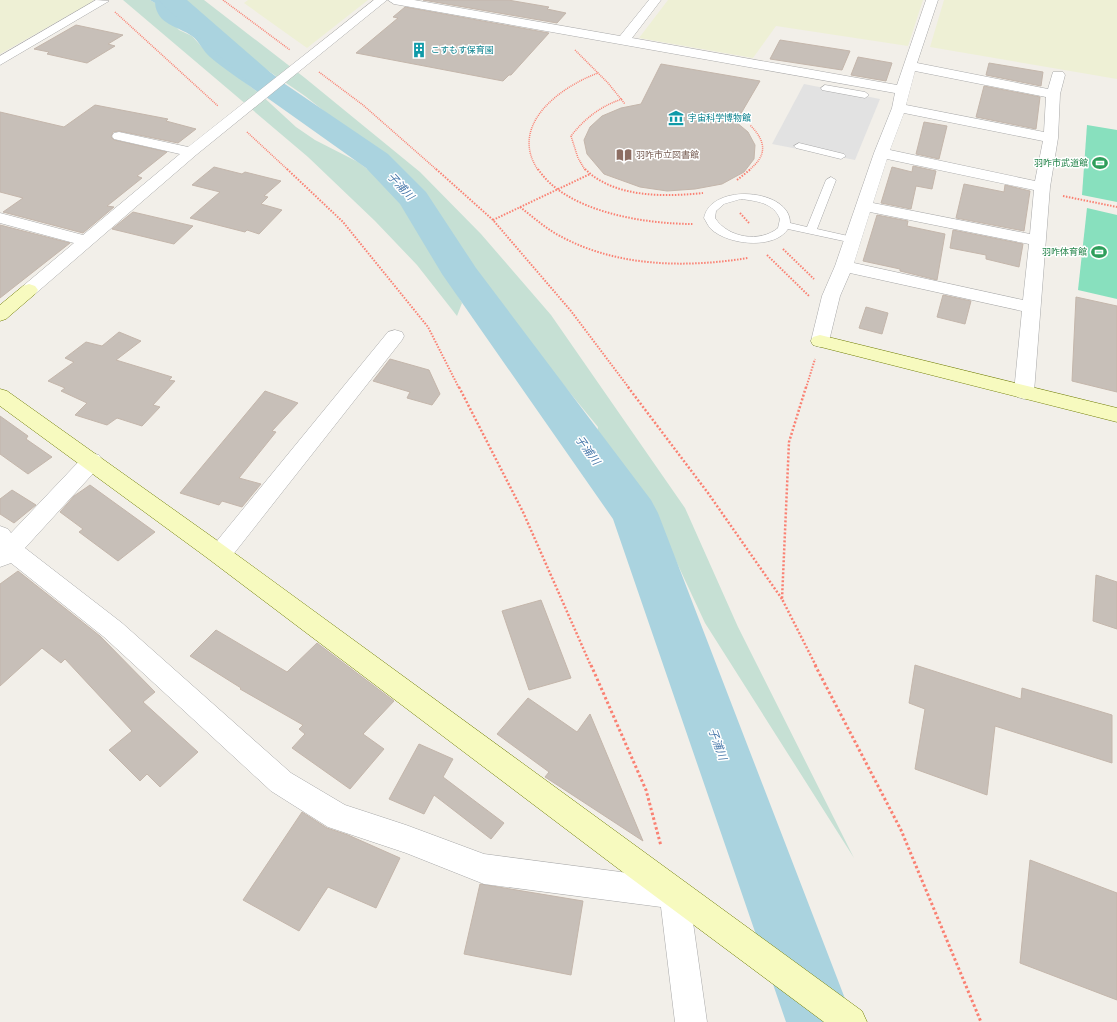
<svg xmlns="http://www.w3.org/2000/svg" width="1117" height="1022" viewBox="0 0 1117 1022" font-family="'Golos Text','Noto Sans JP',sans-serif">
<rect width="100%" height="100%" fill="#f2efe9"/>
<g fill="#eef0d5">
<path d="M0 0H92L94 1 0 54Z"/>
<path d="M248 0H368L307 48 244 3Z"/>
<path d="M668 0H923L908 46 776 26 753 58 639 38Z"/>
<path d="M944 0H1117V79L930 47Z"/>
</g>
<g fill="#c6e0d4">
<path d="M123 0H150L155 3 179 30 192 36 210 56 259 93 296 127 315 140 358 162 383 181 403 202 462 303 457 316 417 265 375 221 308 157Z"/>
<path d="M182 0H204L305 78 420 172 481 234 551 315 685 508 738 627 854 858 705 623 650 505 634 497 596 440 598 427 466 266 461 246 451 237 416 188 362 141 305 96 254 61Z"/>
</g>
<g fill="#88e0be">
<path d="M1087 125 1117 130V202L1082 195Z"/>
<path d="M1087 208 1117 215V299L1078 290Z"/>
</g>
<path fill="#e2e2e2" d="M804 84 880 99 855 160 772 144Z"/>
<path fill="#aad3df" d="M150 0H182L254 61 278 78 259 93C243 81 225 70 210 57 203 51 199 41 192 36 178 26 157 25 155 3Z"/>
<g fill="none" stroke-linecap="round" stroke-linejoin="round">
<path fill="#aad3df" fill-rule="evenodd" d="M159 0H187L279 80 388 154 426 192 476 268 651 500 658 513 854 1022H786L613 519 442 274 400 204 366 168 259 92 163 5Z"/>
</g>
<g fill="#c7bfb8" stroke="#c4b6ab">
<path d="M423 0H508L549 7 547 9 566 13 557 23Z"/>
<path d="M405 7 549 33 511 75H509L503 81 356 53 398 18 393 17Z"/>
<path d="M76 25 123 35 108 44 115 46 87 63 47 54 49 52 34 49Z"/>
<path d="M780 40 850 51 842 70 770 59Z"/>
<path d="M858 57 892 63 886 81 851 75Z"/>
<path d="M989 63 1043 72 1041 86 986 75Z"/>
<path d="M661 64 760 81 736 122 748 132 755 145 754 159 744 172 722 184 695 189 667 191 640 187 604 174 587 154 584 140 590 127 602 116 621 108 641 104Z"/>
<path d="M984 86 1040 97 1036 129 976 117Z"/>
<path d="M95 105 168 119 166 121 196 129 178 143 119 131 113 132 111 137 114 140 167 152 137 176 142 178 107 206 114 207 83 233 3 212 23 198 0 192V112L64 127Z"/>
<path d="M924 122 947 126 939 159 916 154Z"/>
<path d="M913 166 936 171 932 189 916 186 911 209 881 203 892 167 912 172Z"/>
<path d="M214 167 242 174 245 172 281 181 264 196 268 197 261 204 282 210 259 234 247 230 245 232 190 218 220 192 192 185Z"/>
<path d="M964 184 1004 192 1005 185 1030 191 1024 231 956 218Z"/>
<path d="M133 212 193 226 174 244 112 229Z"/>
<path d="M877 215 908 221 907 226 945 234 937 280 900 271V269L863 261Z"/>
<path d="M0 225 70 243 0 298Z"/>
<path d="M953 230 1023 244 1019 267 986 259V255L950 248Z"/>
<path d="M943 295 971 301 965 324 937 317Z"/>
<path d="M1076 297 1117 306V392L1072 381Z"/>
<path d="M866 307 888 313 882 334 859 328Z"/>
<path d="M119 332 141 341 116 360 172 377 169 380 175 381 153 405 160 407 142 426 117 418 107 425 75 415 87 403 61 391 65 388 48 381 74 362 65 358 86 342 102 346Z"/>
<path d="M390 359 429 370 440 394 432 405 407 398 410 392 373 381Z"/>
<path d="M265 391 298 403 272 431 276 432 239 478 261 484 242 507 222 501 219 505 180 493Z"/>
<path d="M0 416 28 436 26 439 52 457 28 474 0 454Z"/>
<path d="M90 485 155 532 118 561 79 532 83 529 60 512 74 496Z"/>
<path d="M12 490 36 505 14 523 0 514V499Z"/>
<path d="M18 571 100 636 155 692 143 702 198 752 160 787 147 774 140 781 109 750 132 731 65 659 61 663 42 648 0 686V584Z"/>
<path d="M1096 575 1117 582V629L1093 621Z"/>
<path d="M541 600 571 678 529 690 502 611Z"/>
<path d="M216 630 287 672 317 643 394 701 363 734 384 749 350 789 292 748 305 734 299 729 303 725 240 689 241 688 190 656Z"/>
<path d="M915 665 1021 699 1022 688 1112 715V763L995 726 987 795 915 769 925 709 909 703Z"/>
<path d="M528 698 577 732 590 714 643 841 545 777 549 772 497 734Z"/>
<path d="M419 744 453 759 443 777 504 823 491 839 434 795 424 814 389 799Z"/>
<path d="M302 812 327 828 348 835 400 858 376 908 328 887 299 931 243 900Z"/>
<path d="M1030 860 1117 893V1000L1020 963Z"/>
<path d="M480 884 583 901 571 975 464 954Z"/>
</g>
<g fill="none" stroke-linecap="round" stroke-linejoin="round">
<defs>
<g id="lane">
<path d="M825 85 865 92 869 95 865 98 822 90 821 88Z"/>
<path d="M799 143 844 154 846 156 841 159 796 148 794 146Z"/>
<path d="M831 177 836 180 817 229 857 238 858 240 857 242 853 243 788 229C774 250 728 245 711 229 708 226 706 221 704 218 711 182 791 189 790 223L807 227 826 180ZM741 199C757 201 774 203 780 219L778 228C760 243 728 238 715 218L716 211 724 204Z"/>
</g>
<g id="street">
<path d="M96 0 109 1 0 65V56Z"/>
<path d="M374 0H387L196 155 35 294 29 296 23 294 20 290 23 286 74 243 0 223V213L83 235 180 154 114 139 112 136 114 133 119 132 188 147Z"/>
<path d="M388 0H414L620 36 649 0H661L632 38 897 85 926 0H938L917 63 1048 89 1053 72H1063L1065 75 1060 94 1058 138 1050 187 1034 392 1031 397 1024 399 1017 397 1014 392 1022 311 850 273 840 296 829 341 827 345 820 347 813 345 811 341 822 296 835 266 874 153 892 108 895 93 394 4ZM915 71 1046 97 1044 132 906 105ZM904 113 1043 141 1035 181 890 150ZM887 159 1034 190 1030 234 873 203ZM870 212 1029 244 1023 300 854 263Z"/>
<path d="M395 330 402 332 404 336 402 340 228 561 220 563 212 561 209 554 212 547 388 332Z"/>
<path d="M92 453 99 455 103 461 99 467 25 548 122 623 291 773 345 805 406 825 484 854 674 879 684 884 689 894 707 1022H675L661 907 484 884 406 853 328 827 271 791 104 637 11 563 0 567V526L8 529 11 533 85 455Z"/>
</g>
<g id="secondary">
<path d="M29 284 35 286 38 290 35 294 6 319 0 321V305L23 286Z"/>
<path d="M820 335 1117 408V422L813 345 811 341 813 337Z"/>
<path d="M0 389 7 391 222 544 862 1011 867 1022H824L628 876 206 557 0 406Z"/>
</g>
</defs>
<use href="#lane" stroke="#a9a9a9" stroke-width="1"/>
<use href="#street" stroke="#a9a9a9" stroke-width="1"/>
<use href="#secondary" stroke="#707d05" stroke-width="1"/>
<g stroke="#fa8072" stroke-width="1.5" stroke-dasharray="1 1" stroke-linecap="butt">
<path d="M223 0 290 50"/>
<path d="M115 12 218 106"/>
<path d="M575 50 608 83 625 104"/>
<path d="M319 72 363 105 437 170"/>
<path d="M247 132 288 170"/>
<path d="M538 170C508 125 560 87 598 73"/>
<path d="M585 170 578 158 571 136C585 118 601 106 622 99"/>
<path d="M749 170C768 155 766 141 750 125"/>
</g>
<g stroke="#fa8072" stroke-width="2" stroke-dasharray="1.5 1.5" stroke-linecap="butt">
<path d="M287 169 343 222 428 327 459 388"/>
<path d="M436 169 493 220 571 311 629 388"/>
<path d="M538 169C566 212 645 224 693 224"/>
<path d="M585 169C614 198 665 197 703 193"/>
<path d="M737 180 751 169"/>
<path d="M1063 196 1117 207"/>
<path d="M520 207C533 217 545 228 560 236 617 267 685 268 748 258"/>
<path d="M740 213 749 223"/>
<path d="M493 220 590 174"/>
<path d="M783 249 814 279"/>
<path d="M767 255 809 296"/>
<path d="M806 388 815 359"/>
</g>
<g stroke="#fa8072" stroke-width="2.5" stroke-dasharray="2 2" stroke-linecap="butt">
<path d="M459 387 523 512 591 666"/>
<path d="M628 387 708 493 782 599"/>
<path d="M806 387 789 442 782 599 816 666"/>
</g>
<g stroke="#fa8072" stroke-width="3" stroke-dasharray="2.5 2.5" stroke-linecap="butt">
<path d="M591 665 646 790 661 846"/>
<path d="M815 665 901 830 981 1022"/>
</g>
<use href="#lane" fill="#fff" fill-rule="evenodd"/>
<use href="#street" fill="#fff" fill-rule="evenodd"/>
<use href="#secondary" fill="#f7fabf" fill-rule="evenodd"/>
</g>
<defs>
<symbol id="building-bare" viewBox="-9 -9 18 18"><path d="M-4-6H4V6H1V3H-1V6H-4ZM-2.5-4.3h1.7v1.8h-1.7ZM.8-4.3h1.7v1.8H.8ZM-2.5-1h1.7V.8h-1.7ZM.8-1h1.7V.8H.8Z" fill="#0f9aa8" stroke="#fff" stroke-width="2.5" paint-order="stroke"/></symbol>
<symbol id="museum-bare" viewBox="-9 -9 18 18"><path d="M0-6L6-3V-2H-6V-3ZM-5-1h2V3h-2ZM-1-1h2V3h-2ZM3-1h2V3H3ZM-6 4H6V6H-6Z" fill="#0f9aa8" stroke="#fff" stroke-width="2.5" paint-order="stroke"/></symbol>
<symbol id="library-bare" viewBox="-9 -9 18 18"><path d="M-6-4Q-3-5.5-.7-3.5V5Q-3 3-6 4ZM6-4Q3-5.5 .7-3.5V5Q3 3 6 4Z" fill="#8d6e63" stroke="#fff" stroke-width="2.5" paint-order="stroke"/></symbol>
<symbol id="stadium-bare" viewBox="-9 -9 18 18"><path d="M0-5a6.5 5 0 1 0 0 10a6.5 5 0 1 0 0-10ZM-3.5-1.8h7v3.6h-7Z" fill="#2e9e5b" stroke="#fff" stroke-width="2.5" paint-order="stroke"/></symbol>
</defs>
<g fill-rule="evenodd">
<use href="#building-bare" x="408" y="39" width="22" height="22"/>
<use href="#museum-bare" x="665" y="107" width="22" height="22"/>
<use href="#library-bare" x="613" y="144" width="22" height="22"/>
<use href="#stadium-bare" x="1089" y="152" width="22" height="22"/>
<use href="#stadium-bare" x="1088" y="241" width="22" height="22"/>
</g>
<g text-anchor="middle" stroke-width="3" stroke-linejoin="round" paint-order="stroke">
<g font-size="9" fill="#0d838f" stroke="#fff" text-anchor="start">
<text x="431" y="53">こすもす保育園</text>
<text x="688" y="121">宇宙科学博物館</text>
</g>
<g font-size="9" fill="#785e54" stroke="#fff" text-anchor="start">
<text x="636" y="158">羽咋市立図書館</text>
</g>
<g font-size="9" fill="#27864d" stroke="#fff" text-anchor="end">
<text x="1088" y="166">羽咋市武道館</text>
<text x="1087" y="255">羽咋体育館</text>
</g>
<g font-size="11" font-style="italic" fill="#4a7aab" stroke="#fff">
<text transform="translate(401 186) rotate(47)" y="4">子浦川</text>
<text transform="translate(588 450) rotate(54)" y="4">子浦川</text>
<text transform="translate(718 744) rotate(70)" y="4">子浦川</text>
</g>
</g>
</svg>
